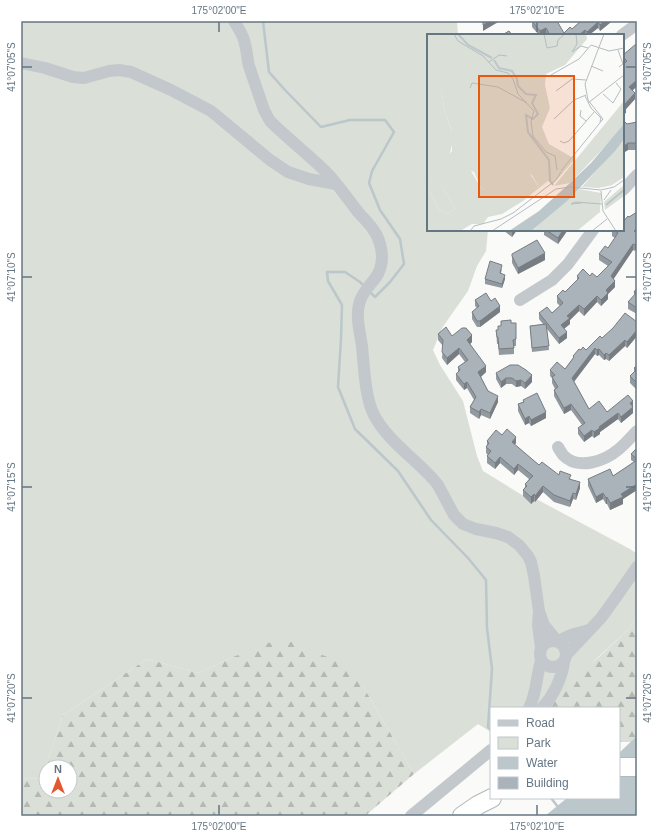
<svg xmlns="http://www.w3.org/2000/svg" width="658" height="837" viewBox="0 0 658 837" font-family="Arial,sans-serif">
<defs>
<pattern id="forest-firs" width="22" height="20" patternUnits="userSpaceOnUse"><rect width="22" height="20" fill="#dadfd7"/><path d="M5 1l3.5 6h-7zM16 11l3.5 6h-7z" fill="#b4b9b4"/></pattern>
</defs>
<rect width="100%" height="100%" fill="#fafaf8"/>
<path fill="#dadfd7" d="M21 21H457L458 35H428V230H488L486 251 477 266 468 291 442 328 433 350 440 365 463 401 477 456 483 471 522 495 538 500 630 549 637 554V615L629 629 596 659 547 708H491V732L478 724 414 774 363 686 233 657 199 673 147 659 63 715 41 779 21 778Z"/>
<g fill="url(#forest-firs)" fill-rule="evenodd">
<path d="M637 615V736L631 742H619V708H547L554 697 564 686 599 657 629 629Z"/>
<path d="M281 638 342 663 363 686 414 774 365 816H21V778L41 779 63 715 147 659 199 673 233 657ZM46 767H70V791H46Z"/>
</g>
<path fill="#bbc7cb" d="M637 736V816H545L567 798H619V753Z"/>
<g fill="none" stroke-linecap="round" stroke-linejoin="round">
<g stroke="#bbc7cb" stroke-width="2.5">
<path d="M263 21 269 72 285 90 321 127 350 120H385L394 132 372 171 369 183 380 210 400 239 404 264 390 282 375 297 370 292"/>
<path d="M365 287 360 282 345 272H327L328 281 342 305 341 339 338 387 355 429 398 471 431 520 468 558 486 580 487 628 492 669 488 727 491 730"/>
<path d="M551 798 558 807"/>
</g>
<defs>
<g id="highway">
<path d="M619 767H637"/>
<path d="M462 816 478 805 492 798"/>
</g>
</defs>
<use href="#highway" stroke="#b4b9bd" stroke-width="20"/>
<g stroke="#c3c8cc" stroke-width="12">
<path d="M234 21C238 28 244 36 245 44 247 51 247 59 249 66L264 110 270 121C288 139 308 154 326 172 337 183 348 199 358 212 367 222 377 231 380 244 384 257 382 271 373 281 368 287 362 294 360 301 355 315 360 332 362 346 364 366 365 398 374 415 386 439 415 459 433 479L438 485 454 515 463 524 476 529 496 533 508 537 519 545 528 556 531 562 534 576 539 611 538 625 541 648"/>
<path d="M622 35 637 24"/>
<path d="M21 63 45 68 73 77 84 78 109 71 119 70 131 72 171 90 211 111 270 160 288 172 309 179 336 184"/>
<path d="M623 190 637 175"/>
<path d="M520 300 552 280 568 264 593 230"/>
<path d="M558 447C559 449 561 452 563 455 578 471 605 461 619 449 626 443 631 437 637 431"/>
<path d="M540 614 544 625 553 636 555 641"/>
<circle cx="553" cy="654" r="13"/>
<path d="M558 641 571 635 589 630"/>
<path d="M567 654 601 618 614 600 637 567"/>
<path d="M529 708C537 693 536 677 541 661"/>
<path d="M542 708C554 695 561 680 564 663"/>
<path d="M411 816 491 750"/>
</g>
<use href="#highway" stroke="#fff" stroke-width="18"/>
</g>
<g fill="#929a9f">
<path d="M532 21 564 33 572 29 581 21H611V22L600 31 598 28 589 35H547L546 34 544 35H539L532 27Z"/>
<path d="M637 45V86L632 91 635 99 626 109V113L623 55Z"/>
<path d="M623 120 627 124 637 122V150H628L623 153Z"/>
<path d="M637 212 635 251 633 250 613 279 615 287 608 294V299L601 306 597 302 584 316 579 311 570 320V324L564 329 567 338 559 344 547 329 549 350 532 352 530 326 543 324 539 319V313H552L560 306 557 303V296L565 292 577 281V276H590L597 277 608 266 599 260V254L608 248 615 238 612 236V230H623L629 217Z"/>
<path d="M503 230H517L512 237Z"/>
<path d="M544 230H567V231L558 244 544 235Z"/>
<path d="M512 254 545 260 518 274 512 263Z"/>
<path d="M502 269 501 273 505 279 502 288 485 284V279Z"/>
<path d="M637 288V314L628 309V302L634 296V292Z"/>
<path d="M475 300 491 301 500 312 480 327H477L472 319V312L477 308 475 306Z"/>
<path d="M501 321 511 323H516V346H514V354L499 355 498 344H497L496 330H498L501 326Z"/>
<path d="M637 322V336L627 348 625 346 609 361 606 359 604 360 599 355 597 356 595 354 574 382 589 409 607 412 633 406V413L621 423 618 419 600 432V434L594 438 592 436 584 442 578 434V428L582 425 571 410 564 414 554 396V390L555 389 552 383V378L550 376V370L565 369 573 358V356L581 350H586L602 338Z"/>
<path d="M438 334 452 336 472 342 470 344 486 372 481 377 488 391 498 402 490 419 481 415 479 419 470 413V407L474 400 467 388 464 390 456 380V374L458 372V367L465 362 459 354 447 365 442 358 443 346 438 340Z"/>
<path d="M637 366 636 389 630 383V376L634 372V368Z"/>
<path d="M496 373 532 382 525 389 521 386 516 387 512 384H506L501 388 496 379Z"/>
<path d="M523 400 546 418 531 426 529 423 525 425 518 411V404L523 402Z"/>
<path d="M502 435 516 443 514 445 539 465 559 475 571 479 580 488 576 500 573 499 570 507 554 502 543 492 535 502 534 501 531 504 523 496V490L525 487V484L529 479 518 470 514 475 500 463 495 469 487 463V456L488 455 486 453V447L487 445V441Z"/>
<path d="M637 448V490L623 499V504L610 510 607 504H606L603 499 596 503 588 486V479L613 476 634 462 631 460V454Z"/>
</g>
<g fill="#777d82">
<path d="M490 21H500L483 31V25Z"/>
<path d="M605 21H611V22L600 31V25Z"/>
<path d="M598 22V28L589 35H587V32Z"/>
<path d="M546 28V34L544 35H540V31Z"/>
<path d="M585 30V35H579Z"/>
<path d="M637 80V86L629 94V87Z"/>
<path d="M635 93V99L626 109V113L623 115 624 105Z"/>
<path d="M628 143V150L623 153V147Z"/>
<path d="M624 156V162L623 163V157Z"/>
<path d="M637 228V235L634 231Z"/>
<path d="M513 230H517L512 237V231Z"/>
<path d="M563 230H567V231L558 244V238Z"/>
<path d="M637 242V248L635 251V245Z"/>
<path d="M633 244V250L611 283V276Z"/>
<path d="M545 253V260L518 274V268Z"/>
<path d="M505 275V279L502 288V284Z"/>
<path d="M615 281V287L608 294V299L601 306V300L606 290Z"/>
<path d="M597 296V302L584 316V309Z"/>
<path d="M579 305V311L570 320V324L561 331V325L567 316Z"/>
<path d="M500 306V312L480 327V321Z"/>
<path d="M637 330V336L627 348V342Z"/>
<path d="M567 332V338L559 344V338Z"/>
<path d="M472 335V342L467 347V340Z"/>
<path d="M625 340V346L609 361V355Z"/>
<path d="M459 348V354L447 365V358Z"/>
<path d="M595 348V354L572 384V378Z"/>
<path d="M599 349V355L597 356V350Z"/>
<path d="M606 353V359L604 360V355Z"/>
<path d="M486 366V372L478 379V372Z"/>
<path d="M532 375V382L525 389V383Z"/>
<path d="M506 378V384L501 388V382Z"/>
<path d="M521 380V386L516 387V381Z"/>
<path d="M637 381V388L636 389V382Z"/>
<path d="M467 382V388L464 390V384Z"/>
<path d="M498 396V402L490 419V413Z"/>
<path d="M633 401V406L630 409V403Z"/>
<path d="M571 404V410L564 414V408Z"/>
<path d="M633 407V413L621 423V417Z"/>
<path d="M481 409V415L479 419V412Z"/>
<path d="M546 412V418L531 426V420Z"/>
<path d="M618 413V419L600 432V434L594 438V432L599 427Z"/>
<path d="M529 416V423L525 425V419Z"/>
<path d="M592 430V436L584 442V436Z"/>
<path d="M516 437V443L512 448V442Z"/>
<path d="M500 457V463L495 469V463Z"/>
<path d="M518 464V470L514 475V469Z"/>
<path d="M580 482V488L576 500V494Z"/>
<path d="M637 484V490L623 499V504L610 510V503L621 494Z"/>
<path d="M543 486V492L535 502V496Z"/>
<path d="M573 493V499L570 507V501Z"/>
<path d="M603 493V499L596 503V497Z"/>
<path d="M534 494V501L531 504V497Z"/>
<path d="M607 497V504H606V498Z"/>
</g>
<g fill="#aab3b9" stroke="#777d82">
<path d="M483 21H490L483 25Z"/>
<path d="M532 21H557L564 33 570 27 572 29 581 21H605L600 25 598 22 587 32 585 30 579 35H550L546 28 540 31Z"/>
<path d="M509 31 512 35H502Z"/>
<path d="M636 44 637 45V80L629 87 635 93 624 105 626 107 623 109V65L627 61 623 57V55Z"/>
<path d="M623 120 627 124 637 122V144L636 143H628L623 147Z"/>
<path d="M637 212V228L634 231 637 233V242L635 245 633 244 611 276 615 281 606 290 608 293 601 300 597 296 584 309 579 305 567 316 570 318 561 325 567 332 559 338 539 313 547 307 552 313 563 303 557 296 563 290 565 292 579 278 577 276 583 269 590 276 592 273 597 277 612 262 599 254 605 246 608 248 618 233 613 230H623V222L628 216 629 217Z"/>
<path d="M546 230H563L558 238Z"/>
<path d="M537 240 545 253 518 268 512 256V254Z"/>
<path d="M490 261 502 265 500 273 505 275 502 284 485 279Z"/>
<path d="M637 288V308L628 302 636 293 634 292Z"/>
<path d="M486 293 491 301 495 298 500 306 480 321H477L472 312 479 306 475 300Z"/>
<path d="M625 313 637 322V330L627 342 625 340 609 355 606 353 604 355 599 349 597 350 595 348 572 378 589 409 599 401 607 412 628 395 633 401 630 403 633 407 621 417 618 413 599 427 600 428 594 432 592 430 584 436 578 428 585 423 571 404 564 408 554 390 558 387 552 377 555 375 550 370 557 362 565 369 574 357 573 356 579 349 581 350 583 347 586 350 600 336 602 338 613 328Z"/>
<path d="M511 320V323H516V339L513 340 514 348 499 349 498 337H497L496 330H498V326H501V321Z"/>
<path d="M546 324 549 346 532 348 530 326Z"/>
<path d="M446 327 452 336 462 328H466L472 335 467 340 486 366 478 372 488 391 498 396 490 413 481 409 479 412 470 407 476 397 467 382 464 384 456 374 460 370 458 367 468 360 459 348 447 358 442 352 443 340 438 334Z"/>
<path d="M510 365H518L526 370 532 375 525 383 521 380 516 381 512 378H506L501 382 496 373Z"/>
<path d="M637 366V381L636 382 630 376 636 370 634 368Z"/>
<path d="M537 393 546 412 531 420 529 416 525 419 518 404 524 402 523 400Z"/>
<path d="M507 429 516 437 512 442 539 465 542 462 559 475 560 471 571 475 569 479 580 482 576 494 573 493 570 501 554 495 543 486 535 496 534 494 531 497 523 490 527 486 525 484 533 476 518 464 514 469 500 457 495 463 487 456 491 451 486 447 489 443 487 441 496 430 502 435Z"/>
<path d="M637 448V459L631 454Z"/>
<path d="M637 460V484L621 494 623 497 610 503 607 497 606 498 603 493 596 497 588 479 610 469 613 476Z"/>
</g>
<path fill="none" stroke="#657683" stroke-width="1.5" d="M219 22V32M537 22V32M22 67H32M626 67H636M22 277H32M626 277H636M22 487H32M626 487H636M22 698H32M626 698H636M219 805V815M537 805V815"/>
<g transform="translate(427 34)">
<rect width="197" height="197" fill="#fafaf8"/>
<path d="M0 0H159L160 5 138 31 119 40 118 51 123 74 115 93 122 110 148 125 126 150 121 147 112 154 105 141 93 134 58 155 54 154 47 138 26 129 14 151 28 174 21 180 12 176 3 158V144L25 117V97L18 79 15 60 8 46 0 39ZM197 105V143L185 151 172 154 155 153ZM197 151V162L178 176 177 168ZM152 155 174 159 173 178 150 197H104Z" fill="#dadfd7"/>
<path d="M0 39 7 42 15 60 18 79 27 103 22 123 3 144V158L12 176 21 180 28 174 14 151 12 142 26 129 40 130 54 154 58 155 61 145 73 137 81 139 93 134 102 138 112 154 96 167 75 180 61 183 56 190H45L33 197H0ZM197 67V90L189 101 143 149 127 152Z" fill="#dadfd7"/>
<path d="M197 90V105L188 117 140 167 104 197H82L112 177 142 150 164 129Z" fill="#bbc7cb"/>
<path fill="none" stroke="#bbc7cb" stroke-width="2" d="M31 0 41 11 65 24M67 26 72 34 85 37 90 45 91 52 99 60 109 61 105 69 111 80 106 85 99 81 101 98 122 126 123 147 126 151M179 171 197 156"/>
<path fill="none" stroke="#b5bdc2" stroke-width="1" d="M27 0 31 7 56 22 69 36 81 39 86 45 91 60 107 77 104 87 106 102 119 118 128 122 130 136M117 0 120 14 130 12 131 6 138 0M149 0 150 10 145 18 154 12 161 14M191 16 196 30 192 33M62 28 72 21 80 22M164 32 176 37M124 41 152 25 164 11 182 17 197 14M43 54 45 49 71 53 100 69M129 57 145 45 159 46M176 60 186 69 194 55 189 49M158 62 164 74 174 84 173 88M161 69 197 41M154 76 153 82 159 87M127 85 147 66 159 61M133 107 137 109 142 107 168 77M134 137 176 85 161 66 158 50 177 0M174 157 176 177 189 197M177 166 184 156M154 169 144 170 148 168 175 170M43 197 47 192 74 185 86 179 129 146 134 138M65 197 129 155 143 153 174 156 187 153 197 146M165 197 180 185"/>
<path fill="#e8590c" fill-opacity="0.15" stroke="#e8590c" stroke-width="2" d="M52 42H147V163H52Z"/>
<rect width="197" height="197" fill="none" stroke="#657683" stroke-width="2"/>
</g>
<rect width="658" height="837" fill="none" stroke="#ffffff" stroke-width="44"/>
<rect x="490" y="707" width="130" height="92" fill="#ffffff" stroke="#c1c8cd"/>
<rect x="498" y="720" width="20" height="6" fill="#c3c8cc" stroke="#c1c8cd"/>
<text x="526" y="727" font-size="12" fill="#657683">Road</text>
<rect x="498" y="737" width="20" height="12" fill="#dadfd7" stroke="#c1c8cd"/>
<text x="526" y="747" font-size="12" fill="#657683">Park</text>
<rect x="498" y="757" width="20" height="12" fill="#bbc7cb" stroke="#c1c8cd"/>
<text x="526" y="767" font-size="12" fill="#657683">Water</text>
<rect x="498" y="777" width="20" height="12" fill="#aab3b9" stroke="#c1c8cd"/>
<text x="526" y="787" font-size="12" fill="#657683">Building</text>
<g transform="translate(58 779)"><circle r="19" fill="#ffffff" stroke="#c1c8cd"/>
<path d="M0-3L7 15L0 10L-7 15Z" fill="#e4572e"/>
<text y="-6" font-size="11" font-weight="bold" text-anchor="middle" fill="#657683">N</text>
</g>
<rect x="22" y="22" width="614" height="793" fill="none" stroke="#657683" stroke-width="1.5"/>
<g font-size="10" text-anchor="middle" fill="#657683">
<text x="219" y="14">175°02'00"E</text>
<text x="537" y="14">175°02'10"E</text>
<text transform="translate(11 67) rotate(-90)" y="4">41°07'05"S</text>
<text transform="translate(647 67) rotate(-90)" y="4">41°07'05"S</text>
<text transform="translate(11 277) rotate(-90)" y="4">41°07'10"S</text>
<text transform="translate(647 277) rotate(-90)" y="4">41°07'10"S</text>
<text transform="translate(11 487) rotate(-90)" y="4">41°07'15"S</text>
<text transform="translate(647 487) rotate(-90)" y="4">41°07'15"S</text>
<text transform="translate(11 698) rotate(-90)" y="4">41°07'20"S</text>
<text transform="translate(647 698) rotate(-90)" y="4">41°07'20"S</text>
<text x="219" y="830">175°02'00"E</text>
<text x="537" y="830">175°02'10"E</text>
</g>
</svg>
